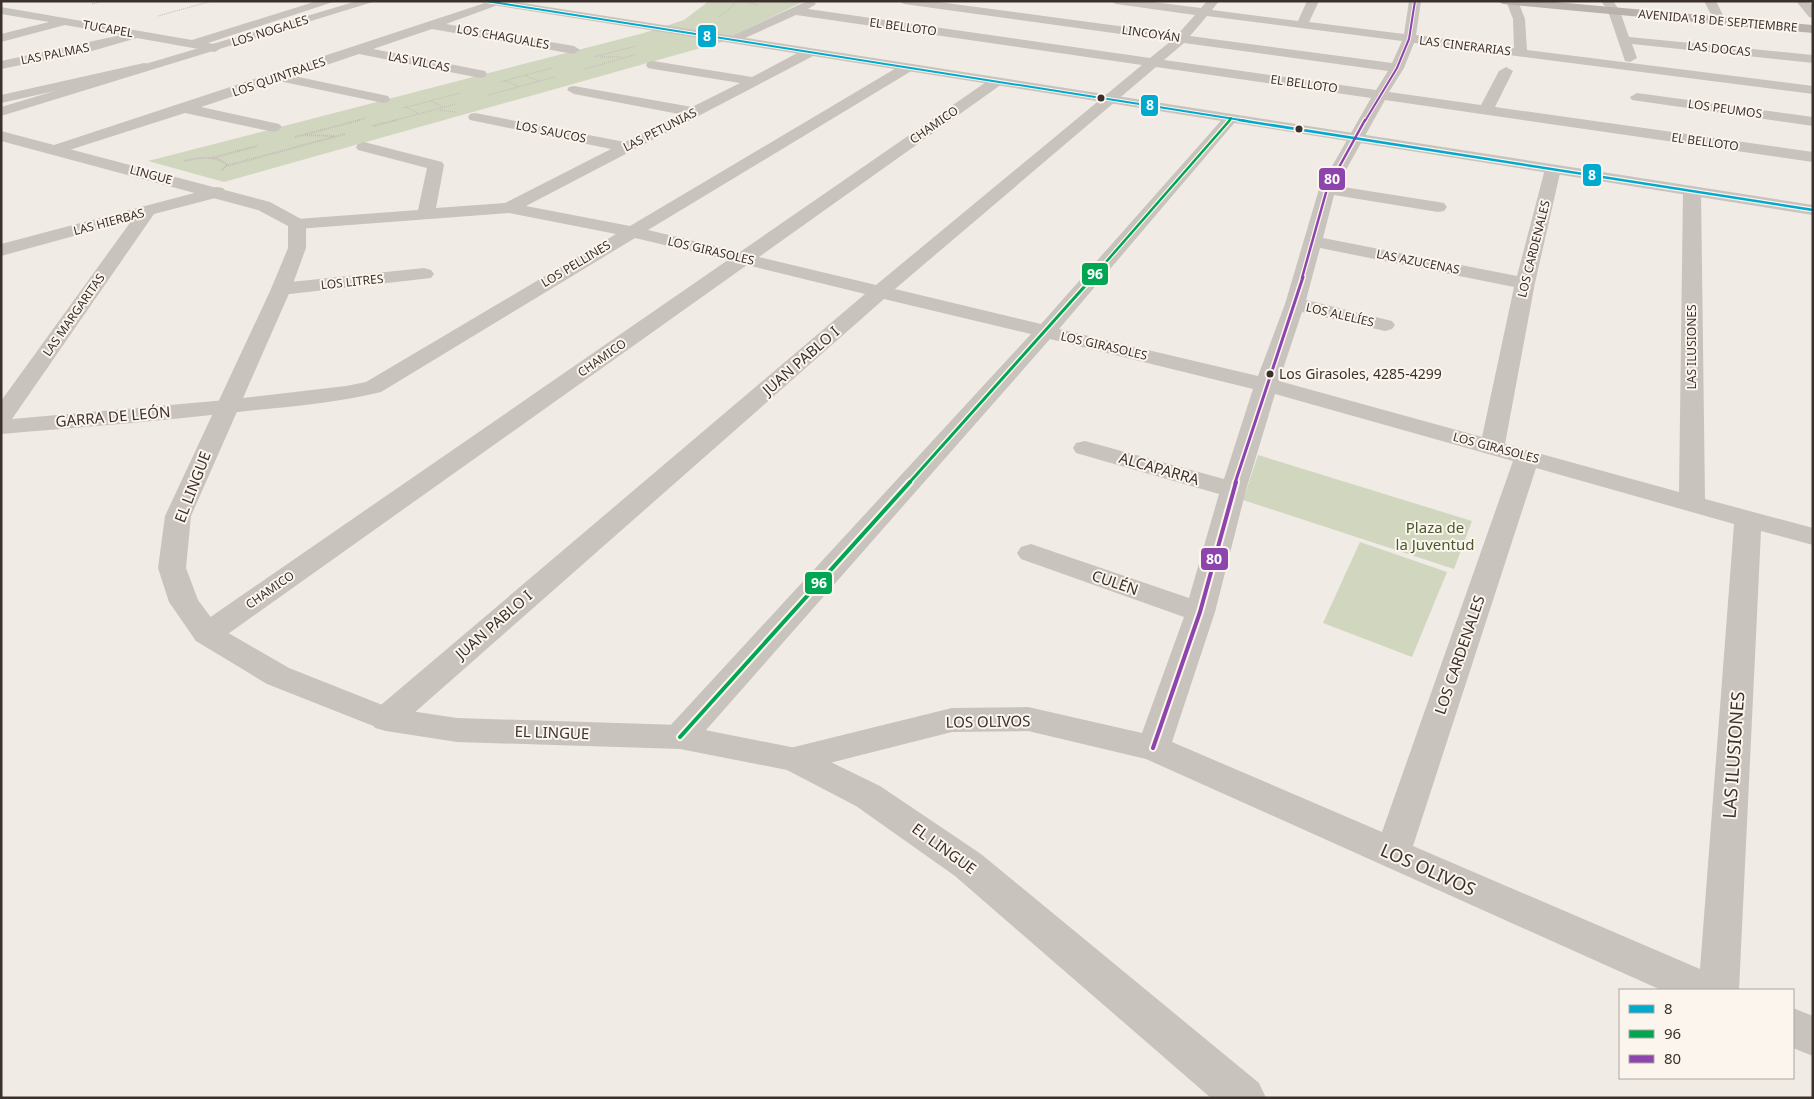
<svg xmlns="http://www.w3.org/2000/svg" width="1814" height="1099" viewBox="0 0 1814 1099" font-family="'Noto Sans',sans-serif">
<rect width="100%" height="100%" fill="#f0ebe5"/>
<g fill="#d1d6bf">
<path d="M709 1H804L722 42 224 182 148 161 644 33 684 20Z"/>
<path d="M1258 455 1472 521 1454 569 1243 500Z"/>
<path d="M1360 542 1447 572 1412 657 1323 623Z"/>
</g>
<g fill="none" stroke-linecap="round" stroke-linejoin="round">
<g stroke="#c2bbb6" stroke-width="1" stroke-dasharray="1 1" stroke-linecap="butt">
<path d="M744 1 758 5"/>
<path d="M92 4 103 1"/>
<path d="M158 16 212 1"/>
<path d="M719 17 738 1"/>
<path d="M594 57 636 46"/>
<path d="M600 57H621"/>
<path d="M585 69 634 55"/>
<path d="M525 75 538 81"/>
<path d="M505 81 518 86"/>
<path d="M500 82 552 68"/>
<path d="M488 95 555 77"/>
<path d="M431 101 443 107"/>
<path d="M407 107 419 114"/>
<path d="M403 108 460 93"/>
<path d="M440 110 456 112"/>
<path d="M355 121 366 118"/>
<path d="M392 121 456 104"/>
</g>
<g stroke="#c2bbb6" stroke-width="2" stroke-dasharray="1 1" stroke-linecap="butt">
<path d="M373 126 397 120"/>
<path d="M305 135 334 136"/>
<path d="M295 137 360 120"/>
<path d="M212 158 257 146"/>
<path d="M184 161C198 158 216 154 227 165L221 171"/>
<path d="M226 166 345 134"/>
</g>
<g fill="#c9c3be" fill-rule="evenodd">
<path d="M317 1H336L208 43 220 45 221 48 215 52 137 38 92 51 1 69V61L121 35 65 25 1 42V34L49 22 1 14V7L192 40Z"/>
<path d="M491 1H509L446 24 574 46 580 50 574 54 432 29 373 49 485 71 487 74 485 77 480 78 359 54 294 76 388 96 390 99 388 102 383 103 279 81 201 107 279 124 282 127 279 130 274 132 185 113 60 153 54 155 46 150 48 147Z"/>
<path d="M807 1 814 2 816 4 808 9 1150 58 1171 41 904 4 898 1H931L1178 34 1195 15 1116 4 1110 1H1145L1201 8 1207 1H1219L1212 10 1298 21 1307 1H1319L1309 22 1404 34 1409 1H1421L1416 35 1514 48 1513 19 1506 1H1518L1525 19 1527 50 1813 86V94L1414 43 1404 68 1389 92 1481 105 1499 71 1506 67 1513 71 1495 107 1813 152V162L1385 100 1337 186 1438 202 1444 203 1447 207 1444 211 1438 212 1334 195 1323 238 1517 276 1545 169 1547 166H1559L1561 169 1535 283 1505 444 1679 492 1683 191 1686 187H1698L1701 191 1705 499 1813 528V545L1761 531 1739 990H1661L1146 759 1028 731 952 732 794 772 782 768 777 759 782 750 952 708 1028 707 1142 733 1184 617 1021 559 1017 553 1021 547 1031 544 1189 598 1219 494 1076 453 1073 448 1076 443 1085 441 1224 479 1253 389 1050 339 692 746 680 749 668 746 664 737 668 728 1031 334 884 299 397 728 386 731 375 728 370 719 375 710 865 294 747 265 218 641 207 644 196 641 192 634 196 627 728 260 635 238 381 392C340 402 298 406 256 410 172 420 86 427 1 434V401L132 220 1 256V244L217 187 223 188 226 192 223 196 154 214 12 419 226 400 346 386 366 382 616 234 509 213 297 229 291 228 288 224 291 220 297 219 418 210 427 168 358 150 356 147 358 144 364 142 442 162 444 165 436 208 505 203 611 149 475 121 470 120 468 117 470 114 475 113 625 142 679 114 574 94 567 90 569 87 574 86 692 107 740 83 653 69 648 68 646 65 648 62 653 61 752 77 805 49H815L816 52 815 55 526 206 630 226 903 64H913L915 67 913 70 648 230 740 252 992 78H1002L1004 81 1002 84 759 257 876 285 1142 65 796 15 736 42 732 43 726 39ZM1207 16 1402 41 1392 63 1190 36ZM1184 43 1388 71 1376 90 1164 60ZM1156 67 1371 98 1319 189 1285 304 1258 376 1059 329 1236 121 1238 118 1236 115H1226L1041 324 895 289ZM1320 248 1514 287 1482 437 1279 381 1302 312 1385 331 1392 329 1395 325 1392 321 1306 300ZM1275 394 1513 461 1382 832 1172 742 1215 612 1246 490ZM1536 468 1734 524 1700 969 1413 846Z"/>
<path d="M1601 1H1613L1620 11 1629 37 1813 55V63L1632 44 1637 58 1630 62 1625 61 1608 11Z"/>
<path d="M1704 1H1716L1726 21 1724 24H1716Z"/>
<path d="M1796 1H1808L1813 6V18L1809 17Z"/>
<path d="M144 63 149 64 151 67 149 70 1 103V95Z"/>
<path d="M1637 93 1813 117V126L1632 100 1630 97Z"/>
<path d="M424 268 431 270 434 274 431 278 281 295 274 293 271 289 274 285 281 283Z"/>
<path d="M1793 1008 1813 1016V1056L1793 1048Z"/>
</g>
<g fill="#c9c3be" fill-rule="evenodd">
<path d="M357 1H376L1 116V107Z"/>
<path d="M480 1H510L1813 205V215L486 4Z"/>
<path d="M1 131 270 202 303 220 306 224V248L291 289 191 516 186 568 198 600 218 627 289 668 390 708 457 718 680 725 806 750 880 786 981 854 1259 1083 1266 1098H1211L955 876 856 806 787 770 680 749 457 742 386 731 267 684 196 641 169 602 158 568 165 516 271 289 288 248V226L258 210 1 141Z"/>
</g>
<path fill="#b8b1ad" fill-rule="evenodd" d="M1497 1H1544L1813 25V33L1503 4Z"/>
<defs>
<path id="bus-1-far1" d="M486 1 1247 121"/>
<path id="bus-1" d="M1239 120 1813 210"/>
<path id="bus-2-far3" d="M1229 121 1231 118"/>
<path id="bus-2-far2" d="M1092 278 1230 120"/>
<path id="bus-2-far1" d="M909 483 1093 277"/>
<path id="bus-2" d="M680 737 910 482"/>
<path id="bus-3-far3" d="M1365 121 1397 68 1409 39 1415 1"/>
<path id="bus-3-far2" d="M1302 278 1327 189 1365 120"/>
<path id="bus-3-far1" d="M1235 483 1303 277"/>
<path id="bus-3" d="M1153 748 1200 612 1236 482"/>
</defs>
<use href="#bus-1-far1" stroke="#fbf5ee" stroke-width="4"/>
<use href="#bus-1" stroke="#fbf5ee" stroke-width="5"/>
<use href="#bus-2-far3" stroke="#fbf5ee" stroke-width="4"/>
<use href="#bus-2-far2" stroke="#fbf5ee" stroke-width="5"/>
<use href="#bus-2-far1" stroke="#fbf5ee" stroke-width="6"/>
<use href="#bus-2" stroke="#fbf5ee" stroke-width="8"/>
<use href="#bus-3-far3" stroke="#fbf5ee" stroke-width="4"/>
<use href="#bus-3-far2" stroke="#fbf5ee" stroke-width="5"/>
<use href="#bus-3-far1" stroke="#fbf5ee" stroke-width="6"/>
<use href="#bus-3" stroke="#fbf5ee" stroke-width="8"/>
<use href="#bus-1-far1" stroke="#00a9ce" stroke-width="2"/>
<use href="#bus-1" stroke="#00a9ce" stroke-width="2.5"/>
<use href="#bus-2-far3" stroke="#00a651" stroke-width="2"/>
<use href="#bus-2-far2" stroke="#00a651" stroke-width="2.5"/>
<use href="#bus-2-far1" stroke="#00a651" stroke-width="3"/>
<use href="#bus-2" stroke="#00a651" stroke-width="4"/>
<use href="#bus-3-far3" stroke="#8e44ad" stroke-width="2"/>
<use href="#bus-3-far2" stroke="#8e44ad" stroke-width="2.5"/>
<use href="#bus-3-far1" stroke="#8e44ad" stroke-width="3"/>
<use href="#bus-3" stroke="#8e44ad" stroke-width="4"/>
</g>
<g fill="#3b302b" stroke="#fbf5ee" stroke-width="2">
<circle cx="1101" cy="98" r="4.5"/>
<circle cx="1299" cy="129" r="4.5"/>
<circle cx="1270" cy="374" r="4.5"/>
</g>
<g text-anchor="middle" stroke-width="4" stroke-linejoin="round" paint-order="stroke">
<g font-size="12" fill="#3b302b" stroke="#fbf5ee">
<text transform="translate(1718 21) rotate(5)" y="4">AVENIDA 18 DE SEPTIEMBRE</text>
<text transform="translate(903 27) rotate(8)" y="4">EL BELLOTO</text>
<text transform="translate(108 29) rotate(10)" y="4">TUCAPEL</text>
<text transform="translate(270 31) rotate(-17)" y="4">LOS NOGALES</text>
<text transform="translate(1151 34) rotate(8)" y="4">LINCOYÁN</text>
<text transform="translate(503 37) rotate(10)" y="4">LOS CHAGUALES</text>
<text transform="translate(1465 46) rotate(7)" y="4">LAS CINERARIAS</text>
<text transform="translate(1719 49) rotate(6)" y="4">LAS DOCAS</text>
<text transform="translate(55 54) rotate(-11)" y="4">LAS PALMAS</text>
<text transform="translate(419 62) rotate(11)" y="4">LAS VILCAS</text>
<text transform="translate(279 77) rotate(-19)" y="4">LOS QUINTRALES</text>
<text transform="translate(1304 84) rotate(8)" y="4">EL BELLOTO</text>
<text transform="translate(1725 109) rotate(8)" y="4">LOS PEUMOS</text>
<text transform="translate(934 125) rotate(-35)" y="4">CHAMICO</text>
<text transform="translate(660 130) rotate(-27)" y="4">LAS PETUNIAS</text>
<text transform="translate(551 132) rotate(11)" y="4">LOS SAUCOS</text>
<text transform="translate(1705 142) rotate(8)" y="4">EL BELLOTO</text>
<text transform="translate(151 175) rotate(15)" y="4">LINGUE</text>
<text transform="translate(109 222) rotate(-15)" y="4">LAS HIERBAS</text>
<text transform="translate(1534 249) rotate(-76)" y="4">LOS CARDENALES</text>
<text transform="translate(711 251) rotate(13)" y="4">LOS GIRASOLES</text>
<text transform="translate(1418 262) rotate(11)" y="4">LAS AZUCENAS</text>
<text transform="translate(576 264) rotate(-31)" y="4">LOS PELLINES</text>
<text transform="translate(352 282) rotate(-6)" y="4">LOS LITRES</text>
<text transform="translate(74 315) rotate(-55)" y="4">LAS MARGARITAS</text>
<text transform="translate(1340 315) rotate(13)" y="4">LOS ALELÍES</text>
<text transform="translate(1104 346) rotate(13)" y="4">LOS GIRASOLES</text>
<text transform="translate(1692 347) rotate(-90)" y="4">LAS ILUSIONES</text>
<text transform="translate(602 358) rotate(-35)" y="4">CHAMICO</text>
<text transform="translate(1496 448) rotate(15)" y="4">LOS GIRASOLES</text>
<text transform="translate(270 590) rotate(-35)" y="4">CHAMICO</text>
</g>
<g font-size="14" fill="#3b302b" stroke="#fbf5ee" text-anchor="start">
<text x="1279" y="379">Los Girasoles, 4285-4299</text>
</g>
<g font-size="15" fill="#3b302b" stroke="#fbf5ee">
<text transform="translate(801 361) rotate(-41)" y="5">JUAN PABLO I</text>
<text transform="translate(113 417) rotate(-5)" y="5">GARRA DE LEÓN</text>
<text transform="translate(1159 469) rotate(16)" y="5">ALCAPARRA</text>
<text transform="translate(193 487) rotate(-69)" y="5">EL LINGUE</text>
<text transform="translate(1115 583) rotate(19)" y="5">CULÉN</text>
<text transform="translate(494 625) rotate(-41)" y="5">JUAN PABLO I</text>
<text transform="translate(1460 655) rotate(-71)" y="5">LOS CARDENALES</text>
<text transform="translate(988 722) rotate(-1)" y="5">LOS OLIVOS</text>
<text transform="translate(552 733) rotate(2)" y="5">EL LINGUE</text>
<text transform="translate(944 849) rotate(36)" y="5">EL LINGUE</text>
</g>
<g font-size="15" fill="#4a5a2e" stroke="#fbf5ee">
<text x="1435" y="533">Plaza de<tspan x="1435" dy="17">la Juventud</tspan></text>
</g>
<g font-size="18" fill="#3b302b" stroke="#fbf5ee">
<text transform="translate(1734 755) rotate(-86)" y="6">LAS ILUSIONES</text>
<text transform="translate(1428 870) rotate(24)" y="6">LOS OLIVOS</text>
</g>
</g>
<g stroke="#fbf5ee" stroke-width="2">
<rect x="697" y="24" width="20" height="24" rx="5" fill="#00a9ce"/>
<rect x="1140" y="94" width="19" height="23" rx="5" fill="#00a9ce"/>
<rect x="1582" y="163" width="20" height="24" rx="5" fill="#00a9ce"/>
<rect x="1318" y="167" width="28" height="24" rx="5" fill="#8e44ad"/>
<rect x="1081" y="262" width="28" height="24" rx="5" fill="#00a651"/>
<rect x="1200" y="547" width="29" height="24" rx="5" fill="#8e44ad"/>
<rect x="804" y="571" width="29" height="24" rx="5" fill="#00a651"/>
</g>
<g font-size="14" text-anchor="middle" font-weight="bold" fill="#fff">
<text x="707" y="41">8</text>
<text x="1150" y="110">8</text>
<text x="1592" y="180">8</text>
<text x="1332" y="184">80</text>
<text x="1095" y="279">96</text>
<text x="1214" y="564">80</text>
<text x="819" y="588">96</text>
</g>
<rect width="1814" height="1099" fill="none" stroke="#3b302b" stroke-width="5"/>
<rect x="1619" y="989" width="175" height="90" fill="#fbf5ee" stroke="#aea6a0"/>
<rect x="1629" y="1005" width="25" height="8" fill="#00a9ce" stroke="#aea6a0"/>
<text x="1664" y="1014" font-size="15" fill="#3b302b">8</text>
<rect x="1629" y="1030" width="25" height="8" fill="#00a651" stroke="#aea6a0"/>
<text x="1664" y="1039" font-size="15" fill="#3b302b">96</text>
<rect x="1629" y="1055" width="25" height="8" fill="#8e44ad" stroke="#aea6a0"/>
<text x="1664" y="1064" font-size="15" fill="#3b302b">80</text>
</svg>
